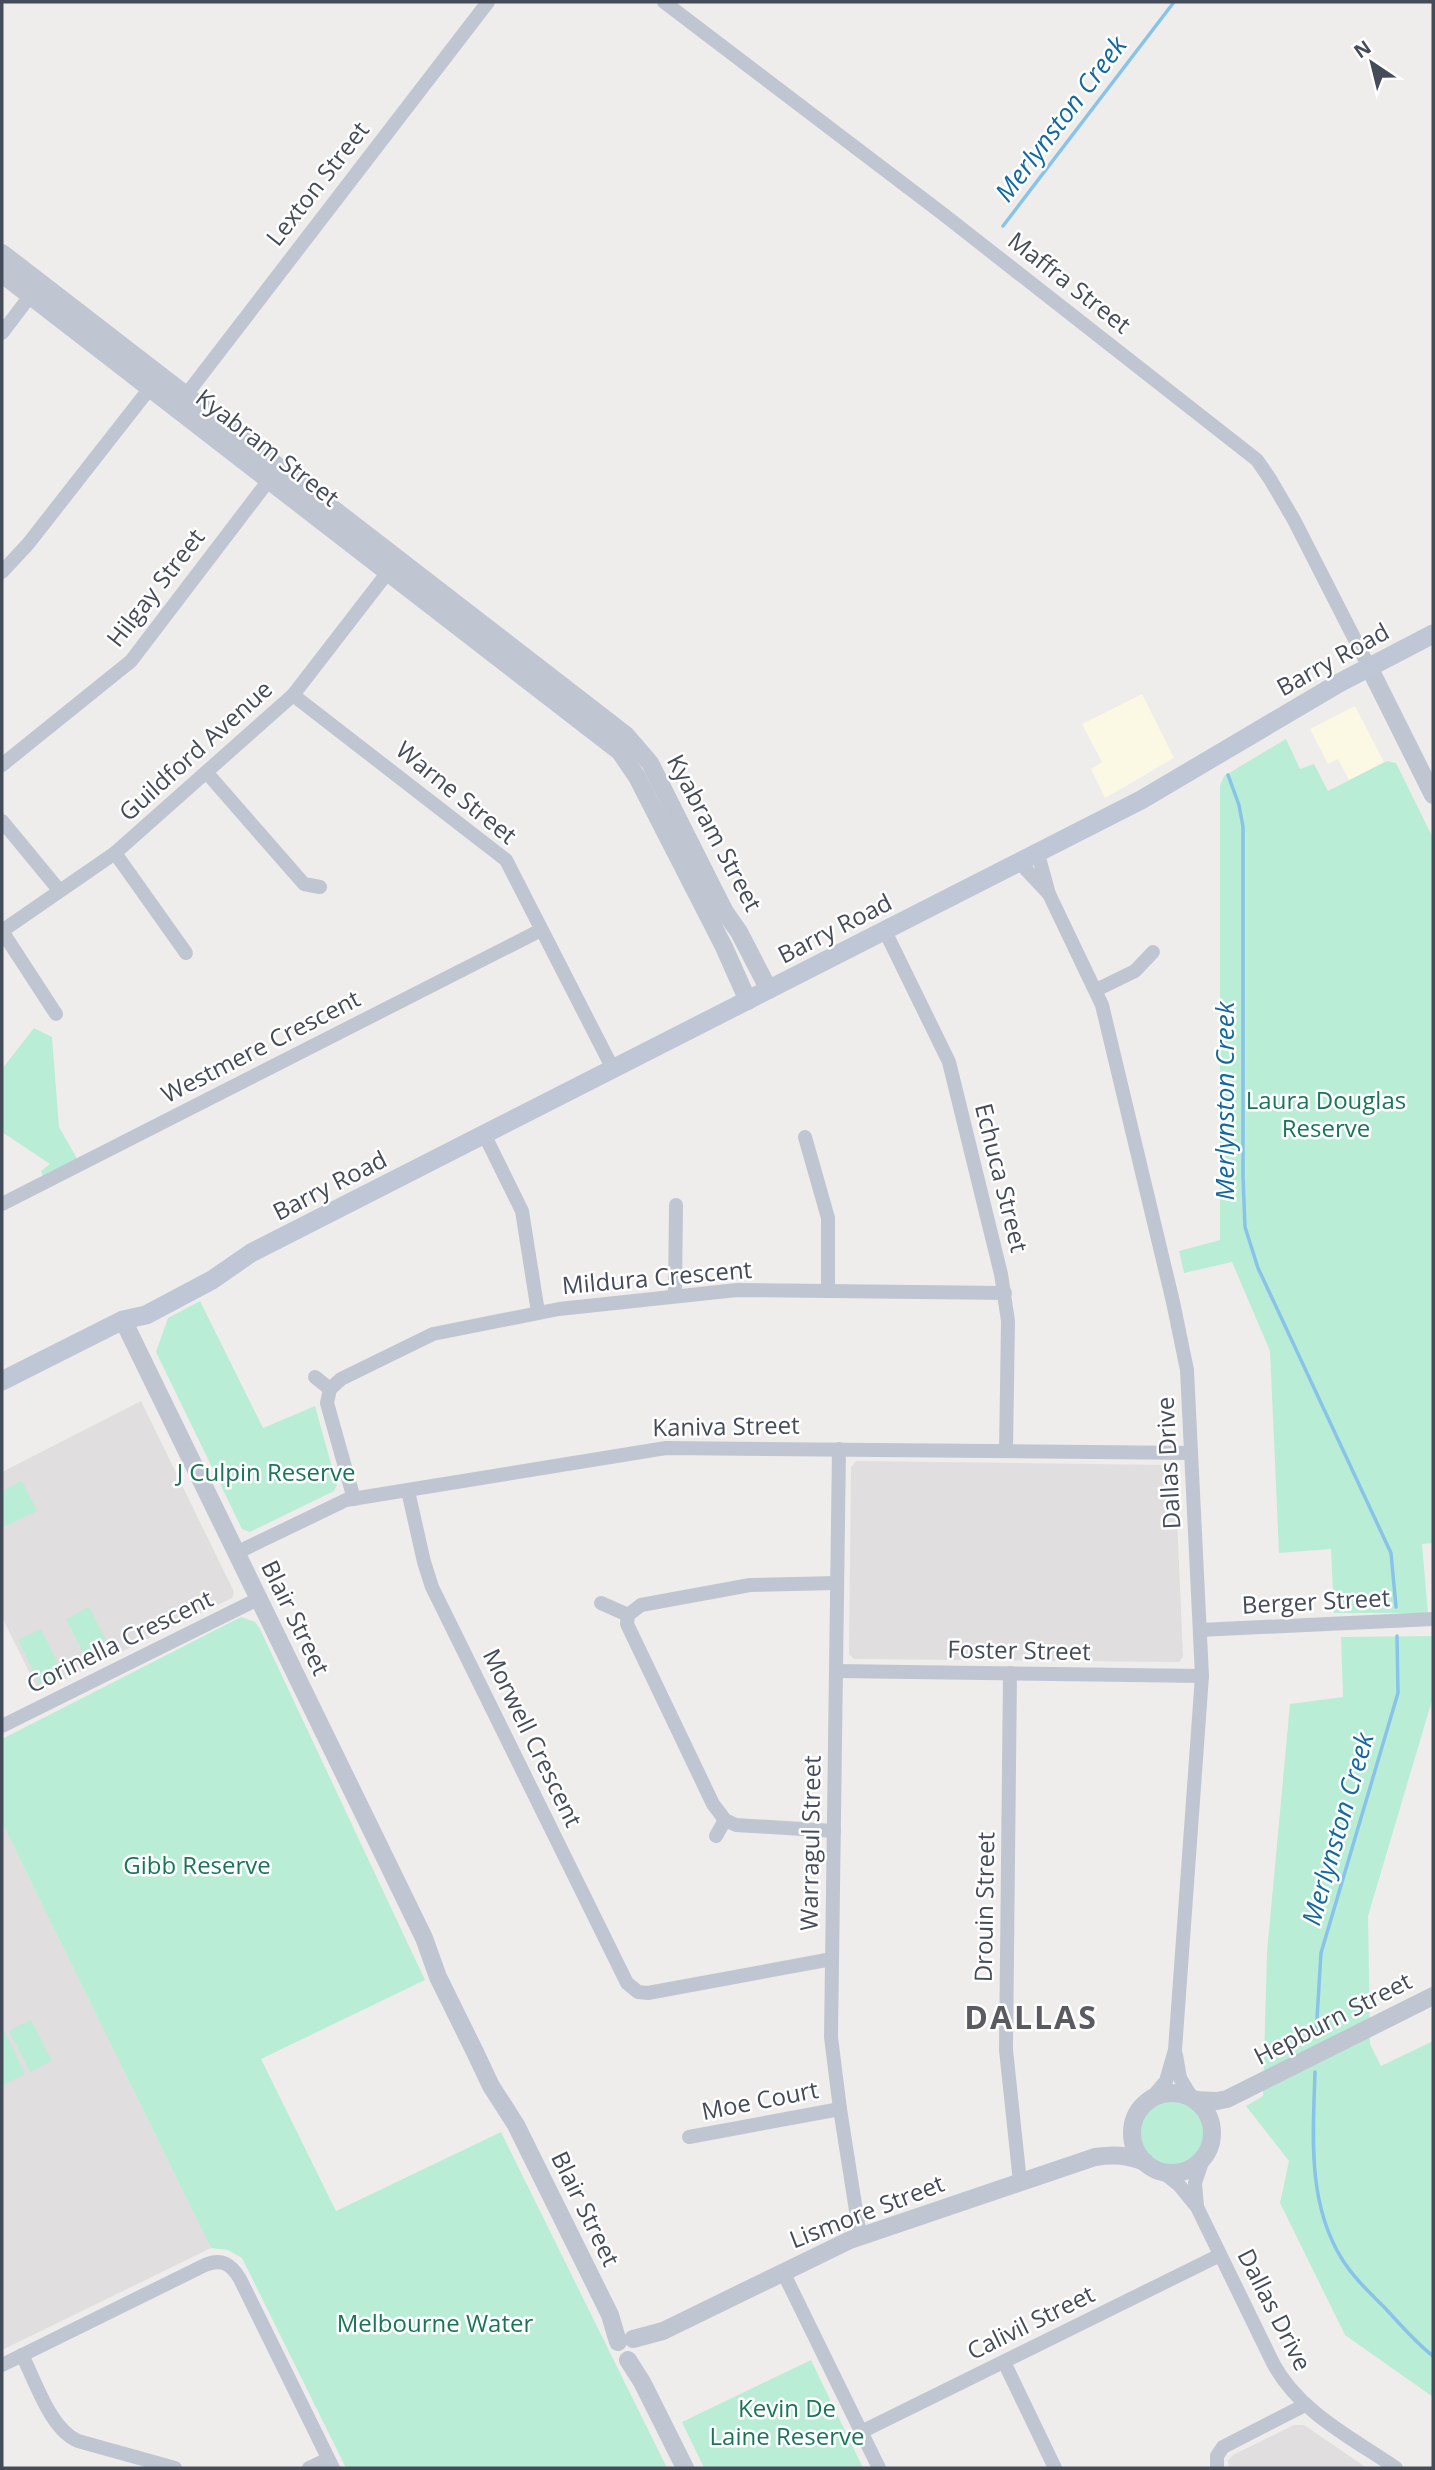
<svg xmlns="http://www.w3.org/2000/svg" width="1435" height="2470" viewBox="0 0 1435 2470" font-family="'Open Sans',sans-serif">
<rect width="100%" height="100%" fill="#efedec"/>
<g fill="#fbf8e4">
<path d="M1142 694 1174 758 1105 798 1091 769 1102 762 1082 724Z"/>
<path d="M1355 706 1384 762 1349 780 1338 759 1328 764 1310 729Z"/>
</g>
<g fill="#e0dede">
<path d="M141 1401 234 1592 232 1598 39 1692 2 1617V1472Z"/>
<path d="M856 1461 1170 1465 1175 1471 1183 1657 1179 1662 854 1659 849 1654 851 1467Z"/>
<path d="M2 1823 211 2248 2 2350Z"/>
<path d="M1294 2425H1304L1367 2468H1229L1228 2460 1233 2455Z"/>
</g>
<g fill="#baedd6">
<path d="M1286 739 1300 769 1314 764 1328 791 1387 761 1396 763 1433 838V1543L1422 1544 1428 1613H1334L1331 1549 1279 1553 1270 1351 1232 1262 1184 1273 1179 1251 1220 1240V786L1224 776Z"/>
<path d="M34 1028 52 1037 59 1127 79 1162 45 1180 41 1171 50 1164 2 1132V1069Z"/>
<path d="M200 1301 263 1428 315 1406 337 1485 334 1491 250 1532 242 1529 156 1352 168 1318Z"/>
<path d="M22 1481 37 1511 2 1528V1491Z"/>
<path d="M89 1607 111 1650 87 1661 66 1619Z"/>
<path d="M241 1617 255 1622 260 1629 425 1980 261 2059 336 2211 501 2132 667 2468H346L242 2258 228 2250 211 2248 2 1823V1739Z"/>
<path d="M41 1629 64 1675 41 1687 18 1640Z"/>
<path d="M1433 1636V1697L1368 1916 1370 2044 1381 2066 1433 2041V2397L1345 2335 1280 2203 1289 2161 1246 2106 1263 2096 1267 1952 1290 1704 1343 1697 1341 1637Z"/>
<path d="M31 2020 52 2061 30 2072 9 2031Z"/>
<path d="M5 2032 25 2074 3 2085 2 2034Z"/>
<circle cx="1173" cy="2133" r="35"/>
<path d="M811 2360 863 2468H704L682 2422Z"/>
</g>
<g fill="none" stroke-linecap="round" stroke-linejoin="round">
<g stroke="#88c4e9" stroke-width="3.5">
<path d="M1003 226 1174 2"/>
<path d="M1228 775 1239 805 1243 827V1177L1245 1227 1258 1268 1391 1553 1396 1607"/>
<path d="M1316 2035 1321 1953 1398 1693 1397 1636"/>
<path d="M1315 2072C1313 2135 1307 2203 1342 2259 1353 2277 1369 2292 1384 2307 1400 2324 1415 2342 1433 2356"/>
</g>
<g stroke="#c0c6d1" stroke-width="14">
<path d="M664 2 943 214 1257 460 1270 479 1294 520 1369 667"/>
<path d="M2 333 30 296"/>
<path d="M186 395 488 2"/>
<path d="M2 572 28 544 150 388"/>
<path d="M293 695 506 860 613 1069"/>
<path d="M2 765 131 661 269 480"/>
<path d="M207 773 304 884 320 887"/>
<path d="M2 821 59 890"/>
<path d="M115 853 186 953"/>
<path d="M1038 854 1049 894 1102 1005 1173 1302 1187 1370 1202 1676 1175 2050 1166 2081 1150 2100"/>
<path d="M1020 863 1048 893"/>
<path d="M2 931 115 853 293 695 388 572"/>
<path d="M2 931 56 1014"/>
<path d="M885 931 949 1062 1001 1274 1008 1321 1006 1451"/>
<path d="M1096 990 1135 971 1153 952"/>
<path d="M484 1134 522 1211 538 1312"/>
<path d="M805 1137 828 1218V1291"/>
<path d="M2 1204 541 930"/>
<path d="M675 1296 676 1205"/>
<path d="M315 1377 330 1389"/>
<path d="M839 1449 831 2037 840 2109 860 2236"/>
<path d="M408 1491 424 1562 432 1587 627 1983 638 1992 648 1993 832 1959"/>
<path d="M354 1499 327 1403 330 1389 341 1379 433 1334 559 1309 737 1290 1005 1293"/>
<path d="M236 1553 346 1500 666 1448 1191 1453"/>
<path d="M601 1603 628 1615"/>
<path d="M1200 1630 1433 1619"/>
<path d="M836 1671 1202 1676"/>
<path d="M1010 1673 1006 2050 1020 2182"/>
<path d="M2 1726 258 1599"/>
<path d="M834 1831 736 1825 725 1820 713 1804 627 1624 628 1615 641 1605 750 1585 836 1583"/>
<path d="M716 1836 725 1820"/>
<path d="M1176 2055 1180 2078 1192 2098"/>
<path d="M689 2137 840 2109"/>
<path d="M1163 2172 1179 2185 1197 2207 1273 2363C1299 2412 1352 2438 1396 2468"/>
<path d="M1197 2206 1195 2183 1204 2156"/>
<path d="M783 2272 879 2468"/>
<path d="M22 2355C36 2382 50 2429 78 2441L175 2468"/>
<path d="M1004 2362 1055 2468"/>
<path d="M2 2365 205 2265C222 2258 231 2264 240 2279L333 2468"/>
<path d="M861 2432 1220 2255"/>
<path d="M309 2468 328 2459"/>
<path d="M1217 2468V2456L1223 2447 1305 2405"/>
</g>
<g stroke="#c0c6d1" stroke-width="18">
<path d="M2 253 626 735 650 763 725 912 739 932 769 990"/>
<path d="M2 274 620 752 637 777 724 947 748 1001"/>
<path d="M1369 667 1433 795"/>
<path d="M123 1320 424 1938 438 1977 475 2052 491 2086 516 2125 610 2315 618 2342"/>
<circle cx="1172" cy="2133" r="40"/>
<path d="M1195 2100 1217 2101 1227 2099 1433 1996"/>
<path d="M633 2339 663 2331 850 2240 1095 2157C1114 2154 1127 2155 1145 2162"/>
<path d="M628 2360 642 2382 685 2468"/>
</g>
<path stroke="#bfc6d5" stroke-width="19" d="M2 1381 123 1320 146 1315 212 1280 251 1253 1141 800 1339 683 1433 634"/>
</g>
<g text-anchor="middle" stroke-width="5" stroke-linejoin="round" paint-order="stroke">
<g font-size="24" fill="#454c59" stroke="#fff">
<text transform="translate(318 184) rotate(-52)" y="8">Lexton Street</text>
<text transform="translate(1069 283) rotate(38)" y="8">Maffra Street</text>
<text transform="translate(267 448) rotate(38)" y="8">Kyabram Street</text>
<text transform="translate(156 588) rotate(-52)" y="8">Hilgay Street</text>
<text transform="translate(1333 660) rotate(-29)" y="8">Barry Road</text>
<text transform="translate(196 751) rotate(-42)" y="8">Guildford Avenue</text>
<text transform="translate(456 793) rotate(39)" y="8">Warne Street</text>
<text transform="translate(714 833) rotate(62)" y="8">Kyabram Street</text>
<text transform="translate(835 929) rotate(-27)" y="8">Barry Road</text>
<text transform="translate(261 1047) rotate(-27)" y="8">Westmere Crescent</text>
<text transform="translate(1001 1178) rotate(76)" y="8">Echuca Street</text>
<text transform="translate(330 1186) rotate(-27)" y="8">Barry Road</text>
<text transform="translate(657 1278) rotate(-5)" y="8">Mildura Crescent</text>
<text transform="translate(726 1427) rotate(-1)" y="8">Kaniva Street</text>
<text transform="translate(1169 1463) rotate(-93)" y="8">Dallas Drive</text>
<text transform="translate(1316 1602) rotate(-3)" y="8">Berger Street</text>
<text transform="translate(295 1618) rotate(64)" y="8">Blair Street</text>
<text transform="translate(120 1642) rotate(-26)" y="8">Corinella Crescent</text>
<text transform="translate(1019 1651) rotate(1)" y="8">Foster Street</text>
<text transform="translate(532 1738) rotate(64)" y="8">Morwell Crescent</text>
<text transform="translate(811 1843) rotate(-89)" y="8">Warragul Street</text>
<text transform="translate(985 1907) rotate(-89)" y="8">Drouin Street</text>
<text transform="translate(1333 2019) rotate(-27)" y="8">Hepburn Street</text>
<text transform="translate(760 2101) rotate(-11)" y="8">Moe Court</text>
<text transform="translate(585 2209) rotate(64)" y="8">Blair Street</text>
<text transform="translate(867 2212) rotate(-21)" y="8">Lismore Street</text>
<text transform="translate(1274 2310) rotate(63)" y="8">Dallas Drive</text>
<text transform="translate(1031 2323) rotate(-26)" y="8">Calivil Street</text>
</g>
<g font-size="24" fill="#197758" stroke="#fff">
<text x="1326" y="1109">Laura Douglas<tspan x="1326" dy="28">Reserve</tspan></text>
<text x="266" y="1481">J Culpin Reserve</text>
<text x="197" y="1874">Gibb Reserve</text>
<text x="435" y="2332">Melbourne Water</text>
<text x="787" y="2417">Kevin De<tspan x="787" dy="28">Laine Reserve</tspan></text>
</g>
<g font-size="26" font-style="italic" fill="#106aa1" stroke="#fff">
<text transform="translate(1061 119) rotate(-53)" y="9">Merlynston Creek</text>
<text transform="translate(1225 1101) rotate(-90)" y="9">Merlynston Creek</text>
<text transform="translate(1338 1829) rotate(-74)" y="9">Merlynston Creek</text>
</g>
<g font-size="32" font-weight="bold" letter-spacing="2" fill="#595b61" stroke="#fff">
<text x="1031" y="2029">DALLAS</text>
</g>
</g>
<rect width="1435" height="2470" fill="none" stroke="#454c59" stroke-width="7"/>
<g transform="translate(1372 63) rotate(325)" stroke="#ffffff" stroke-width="5" paint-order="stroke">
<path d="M0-5L12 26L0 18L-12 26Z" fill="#454c59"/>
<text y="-10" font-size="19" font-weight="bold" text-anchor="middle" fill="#454c59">N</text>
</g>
</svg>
